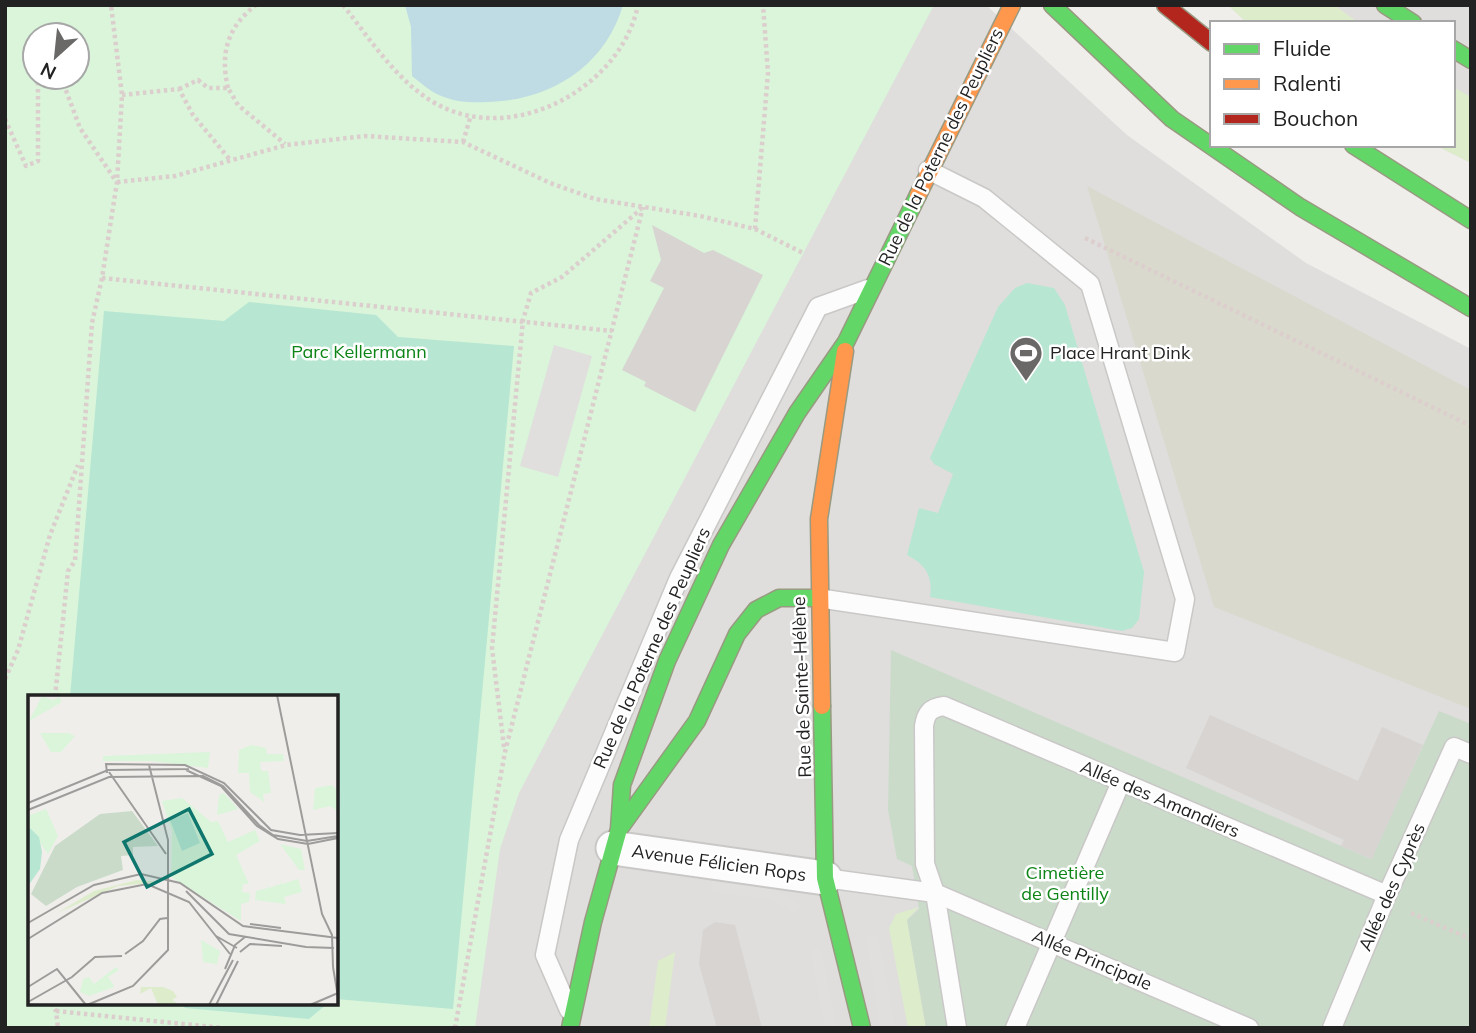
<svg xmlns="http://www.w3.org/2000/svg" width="1476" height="1033" viewBox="0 0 1476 1033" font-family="Mulish,sans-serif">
<rect width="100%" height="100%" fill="#f0eeeb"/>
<g fill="#dfdedc" fill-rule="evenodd">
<path d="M5 5H986L1127 135 1306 263 1471 349V1028H5ZM35 35H77V77H35ZM30 697H336V1003H30Z"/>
<path d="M1228 5H1471V163L1435 145H1453V23H1247Z"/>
</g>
<path fill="#d9d9cd" d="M1087 186 1471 390V709L1214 607Z"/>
<g fill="#ddeccb">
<path d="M1228 5H1334L1359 23H1247Z"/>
<path d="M1453 87 1471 97V163L1435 145H1453Z"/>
<path d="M919 907 907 920 926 1028H908L889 928 896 914Z"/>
<path d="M675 952 665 1028H649L658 961Z"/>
</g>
<path fill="#cadbca" d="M891 650 1371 859 1439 711 1471 724V1028H926L907 920 919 909 912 866 897 859 888 810Z"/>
<path fill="#daf5da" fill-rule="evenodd" d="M5 5H934L519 793 500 849 475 1028H5ZM35 35H77V77H35ZM30 697H336V1003H30Z"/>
<g fill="#b7e6d2">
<path d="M1027 283 1054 288 1065 305 1144 572 1139 619 1132 628 1122 631 930 597C933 576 926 565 907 555L919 508 938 513 953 474 934 464 930 458 998 307 1015 288Z"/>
<path d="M249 302 376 315 398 337 514 346 453 1009 336 999V697H70L104 311 224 321Z"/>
<path d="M181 1003H328L309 1019 185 1008Z"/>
</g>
<g fill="#e0dfde">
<path d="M554 345 592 356 558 477 520 466Z"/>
<path d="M712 882 776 890 801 905 795 913 769 899 711 892Z"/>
<path d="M878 936 884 967 895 1028H880L866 937Z"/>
<path d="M821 948 836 1028H825L810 950Z"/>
</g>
<path fill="#bfdbe3" d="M405 5H623C605 67 549 101 487 102 473 103 457 102 444 97 432 93 422 84 412 76L411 27Z"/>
<g fill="#d7d4d2">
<path d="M652 225 704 253 713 250 763 275 695 412 644 386 646 382 622 370 664 288 650 281 661 260Z"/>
<path d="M1210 715 1358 781 1382 727 1423 745 1372 859 1341 846 1344 840 1186 768Z"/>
<path d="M715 922 735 925 762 1028H717L699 964 703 930Z"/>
</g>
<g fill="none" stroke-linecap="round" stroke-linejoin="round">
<defs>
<g id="lane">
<path d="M818 598 1175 652 1185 599 1090 284 984 198 928 170"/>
<path d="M825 878 935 893 1249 1028"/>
<path d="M569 1010 545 955 569 840 679 578 818 307 868 289"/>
<path d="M957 1028 935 893 925 864 924 726C926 713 930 708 944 706L1387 895"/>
<path d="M1015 1028 1121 782"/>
<path d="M1332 1028 1387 895 1454 747 1471 754"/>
</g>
<path id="street" d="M613 848 825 878"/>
<g id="fast">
<path d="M1052 5 1172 119 1300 207 1471 308"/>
<path d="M1385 5 1413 23"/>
<path d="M1453 49 1471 60"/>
<path d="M1353 145 1471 220"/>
<path d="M822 706 825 878 862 1028"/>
<path d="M620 828 697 721 737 634 756 610 779 598H818"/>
<path d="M570 1028 593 922 619 829 622 785 667 661 721 545 797 413 846 342 918 195"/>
</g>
<g id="slow">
<path d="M918 195 1012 5"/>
<path d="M822 706 819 519 845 351"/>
</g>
<path id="jam" d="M1165 5 1212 43"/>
</defs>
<use href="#lane" stroke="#c9c8c7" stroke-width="21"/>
<use href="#street" stroke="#c9c8c7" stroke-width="37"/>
<use href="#fast" stroke="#999a82" stroke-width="19"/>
<use href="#slow" stroke="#999a82" stroke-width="19"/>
<use href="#jam" stroke="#999a82" stroke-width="19"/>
<g stroke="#dccecd" stroke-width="4.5" stroke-dasharray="3.5 3.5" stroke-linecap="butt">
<path d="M343 5C370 39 396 80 433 102 510 148 621 89 638 5"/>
<path d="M61 77 80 128 116 181"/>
<path d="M228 88C220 54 227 27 256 5"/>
<path d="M179 89 198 80 208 88H228L238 105 285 144"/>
<path d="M122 95 179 89 193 115 231 161"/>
<path d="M5 119 26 166 38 161V77"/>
<path d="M463 142 471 115"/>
<path d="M117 182 175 176 286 145 365 136 463 142 550 183 595 199 700 216 755 229 803 253"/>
<path d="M755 229 768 73 763 5"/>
<path d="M1085 238 1471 426"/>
<path d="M102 278 612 331"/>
<path d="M5 679 18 650 50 535 78 465"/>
<path d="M55 697 68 571 75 561 92 323 102 278 117 182 122 95 111 5"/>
<path d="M504 747 492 648 523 320 531 293 562 277 641 209"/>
<path d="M1411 913 1471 939"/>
<path d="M51 1003 56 1011 58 1028"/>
<path d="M56 1011 223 1028"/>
<path d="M455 1028 505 752 643 207"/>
</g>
<use href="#lane" stroke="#fdfcfc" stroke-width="18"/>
<use href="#street" stroke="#fdfcfc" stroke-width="33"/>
<use href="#fast" stroke="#63d668" stroke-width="16"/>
<use href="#slow" stroke="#ff974d" stroke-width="16"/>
<use href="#jam" stroke="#b3261e" stroke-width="16"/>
</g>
<defs>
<symbol id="stadium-pin" viewBox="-11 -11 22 30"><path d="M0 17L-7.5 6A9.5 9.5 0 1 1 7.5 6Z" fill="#6a6968" stroke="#fff"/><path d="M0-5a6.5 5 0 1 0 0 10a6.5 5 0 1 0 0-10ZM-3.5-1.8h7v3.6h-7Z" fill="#fff"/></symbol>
</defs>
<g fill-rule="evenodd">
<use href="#stadium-pin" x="1007" y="334" width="38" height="52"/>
</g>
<g text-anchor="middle" stroke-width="5" stroke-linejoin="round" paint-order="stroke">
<g font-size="18" fill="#222" stroke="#fff">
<text transform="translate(941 147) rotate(-64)" y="6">Rue de la Poterne des Peupliers</text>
<text transform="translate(652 648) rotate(-66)" y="6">Rue de la Poterne des Peupliers</text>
<text transform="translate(802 687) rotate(-92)" y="6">Rue de Sainte-Hélène</text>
<text transform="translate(1160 799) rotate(23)" y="6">Allée des Amandiers</text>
<text transform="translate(719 863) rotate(8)" y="6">Avenue Félicien Rops</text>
<text transform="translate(1392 887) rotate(-66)" y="6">Allée des Cyprès</text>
<text transform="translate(1092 960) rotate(23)" y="6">Allée Principale</text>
</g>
<g font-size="18" fill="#0c8416" stroke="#fff">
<text x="359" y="358">Parc Kellermann</text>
<text x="1065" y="879">Cimetière<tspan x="1065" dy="21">de Gentilly</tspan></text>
</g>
<g font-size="18" fill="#222" stroke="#fff" text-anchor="start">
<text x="1050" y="359">Place Hrant Dink</text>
</g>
</g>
<g transform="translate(28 695)">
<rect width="310" height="310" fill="#f0eeeb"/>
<path d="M109 185 133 187 90 191 29 218 66 196ZM113 292H135L145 296 149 302 144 305 152 310H130L123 293 112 299Z" fill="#ddeccb"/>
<path d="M104 116 130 151 105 152V160L93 161 95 175 49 192 18 211 3 199 27 151 72 119Z" fill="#cadbca"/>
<path d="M14 1 25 5 31 2 34 7 1 26ZM12 38H41L47 41 33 57H23ZM223 50 238 53 239 59H255L256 66 232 67 233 76H240L243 98 235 99 236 107 222 97 221 78H210L211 55ZM182 57 180 73 123 66H75V61ZM304 90 310 96V116L302 111 285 115 287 93ZM196 98 210 114 189 120 191 100ZM154 103 183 127 190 126 200 147 227 135 232 146 208 160 221 189H215L214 197 222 198 221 207 213 209V226L143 182 144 136 134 106ZM18 114 30 141 20 159 0 131V121ZM252 149 273 154 277 175H271ZM252 182 254 189 270 184 274 197 256 202 258 209 227 205 228 196 240 193 238 187 241 193 253 189ZM173 245 192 256 189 269 175 267ZM88 272 91 275 80 282 86 291V292L61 301 52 297 55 284 61 282 66 289Z" fill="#daf5da"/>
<path d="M160 118 172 148 154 156 142 125ZM0 131 11 142 14 157 12 174 0 191Z" fill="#b7e6d2"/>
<path fill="none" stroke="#9e9c9b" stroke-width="2" d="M249 0 294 219 304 240 305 272M158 75 193 91 229 131 250 144 280 149 310 143M81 77 138 159M79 78 78 69 157 70 196 88 243 135 272 140 310 138M0 108 80 75 161 74M0 115 81 82 175 81 195 91 231 130 245 140 279 146 310 141M158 196 201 239 278 252M0 228 66 190 113 179 152 188 215 231 310 243M222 229 253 233M188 241 209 253M0 244 74 198 119 189 161 207 202 259M278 252 306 253M212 257 222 249 254 251M97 259 115 246 132 224 139 223M305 272 310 302M197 274 207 250 217 242M0 292 29 274 58 310M0 307 44 282 67 262 94 261M59 310 105 291 140 255V145L121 70M181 310 205 265M188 310 210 266M282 310 310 298"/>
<path fill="#0f766e" fill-opacity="0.15" stroke="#0f766e" stroke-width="3.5" d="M161 114 184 159 119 192 96 147Z"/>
<rect width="310" height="310" fill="none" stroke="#222" stroke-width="3.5"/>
</g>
<rect width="1476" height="1033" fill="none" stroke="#222222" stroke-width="14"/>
<rect x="1210" y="21" width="245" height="126" fill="#ffffff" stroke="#a7a7a7" stroke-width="2"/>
<rect x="1224" y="44" width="35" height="10" fill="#63d668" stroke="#a7a7a7" stroke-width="2"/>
<text x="1273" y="56" font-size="21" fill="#222222">Fluide</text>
<rect x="1224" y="79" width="35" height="10" fill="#ff974d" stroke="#a7a7a7" stroke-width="2"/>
<text x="1273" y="91" font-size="21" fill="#222222">Ralenti</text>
<rect x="1224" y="114" width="35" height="10" fill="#b3261e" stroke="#a7a7a7" stroke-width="2"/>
<text x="1273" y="126" font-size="21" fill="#222222">Bouchon</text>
<g transform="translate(56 56) rotate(207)"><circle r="33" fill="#ffffff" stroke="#a7a7a7" stroke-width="2"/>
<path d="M0-5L12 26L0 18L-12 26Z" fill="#6a6968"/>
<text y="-10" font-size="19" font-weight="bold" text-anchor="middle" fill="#222222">N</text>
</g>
</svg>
